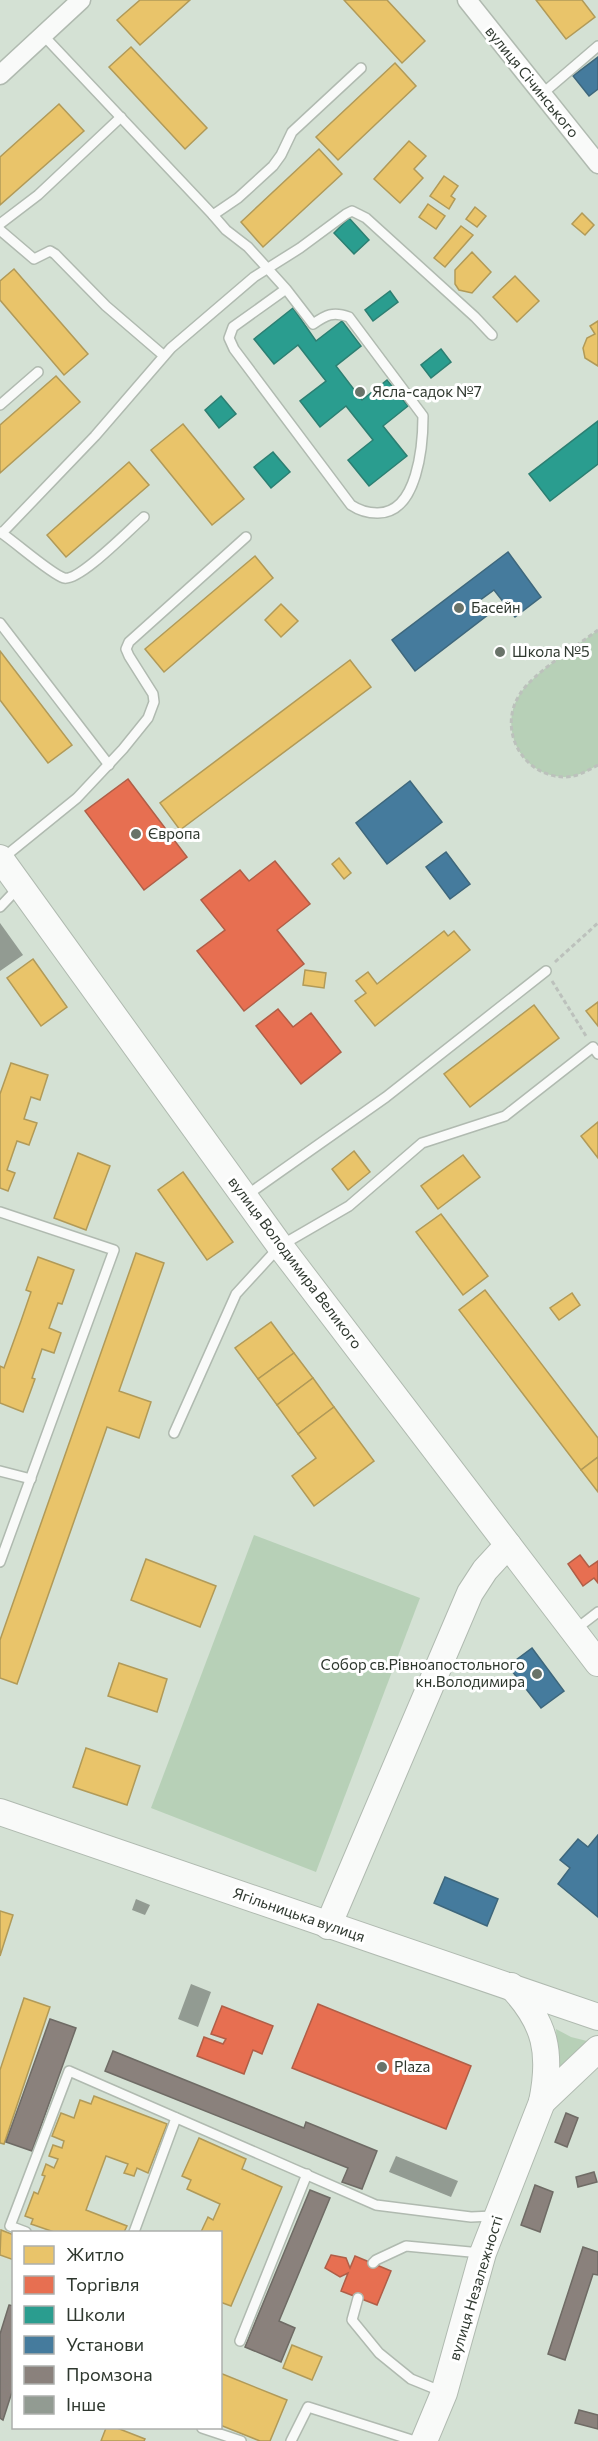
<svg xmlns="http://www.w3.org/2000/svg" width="598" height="2441" viewBox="0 0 598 2441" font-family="Commissioner,sans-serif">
<rect width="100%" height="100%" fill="#d4e1d4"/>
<g fill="#b7d0b7">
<path d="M598 630V765C587 771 577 777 564 777 522 776 497 729 520 694 533 673 577 646 598 630Z"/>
<path d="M254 1535 420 1598 316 1872 151 1808Z"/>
<path d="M556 2029 571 2037 587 2041 559 2069Z"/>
</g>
<g fill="#e9c46a" stroke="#b19a58" stroke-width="1.5">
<path d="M140 0H190L140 45 117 20Z"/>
<path d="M344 0H387L425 41 402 63Z"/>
<path d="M536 0H582L595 17 566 39Z"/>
<path d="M131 47 207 128 185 149 109 67Z"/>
<path d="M395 63 416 86 338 160 316 137Z"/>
<path d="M59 104 84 131 0 205V157Z"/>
<path d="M409 141 426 156 414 169 423 178 400 203 374 179Z"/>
<path d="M319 149 342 174 263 247 241 222Z"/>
<path d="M444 176 458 186 451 196 455 199 449 209 430 196Z"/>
<path d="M428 204 445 216 436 229 419 217Z"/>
<path d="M475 207 486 216 477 227 466 219Z"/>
<path d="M582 213 594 225 585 235 572 224Z"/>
<path d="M461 226 473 235 445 267 434 258Z"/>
<path d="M472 252 491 272 472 293 459 290 455 284V270Z"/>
<path d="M14 269 88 354 64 375 0 300V281Z"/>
<path d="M515 276 539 301 517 322 493 297Z"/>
<path d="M598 321V366L585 358 583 348 587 338 595 334 590 326Z"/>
<path d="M56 376 80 402 0 473V425Z"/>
<path d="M183 424 244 499 212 525 151 450Z"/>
<path d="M129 462 149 485 66 557 47 535Z"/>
<path d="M255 556 273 578 164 672 145 649Z"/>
<path d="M281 604 298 621 281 637 265 620Z"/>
<path d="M0 651 72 745 48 763 0 700Z"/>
<path d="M350 660 371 687 180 830 160 803Z"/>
<path d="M339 858 351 873 344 879 332 864Z"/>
<path d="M444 931 448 936 454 931 470 950 375 1026 355 1001 366 993 356 981 368 972 377 984Z"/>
<path d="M33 959 67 1007 41 1026 7 978Z"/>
<path d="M305 970 326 973 324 988 303 985Z"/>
<path d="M598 1002V1026L586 1011Z"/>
<path d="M534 1005 559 1038 470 1107 444 1074Z"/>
<path d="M11 1063 48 1075 40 1100 31 1097 24 1119 37 1123 29 1145 17 1141 7 1170 15 1173 8 1191 0 1188V1094Z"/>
<path d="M598 1122V1158L581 1136Z"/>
<path d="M354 1151 370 1172 348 1190 332 1169Z"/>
<path d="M78 1153 110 1166 86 1230 54 1218Z"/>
<path d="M463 1155 480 1177 438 1209 421 1186Z"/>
<path d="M183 1172 233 1242 207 1260 158 1190Z"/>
<path d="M441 1214 488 1276 463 1295 416 1232Z"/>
<path d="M136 1253 164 1263 119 1391 151 1402 139 1438 107 1427 17 1684 0 1678V1640Z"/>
<path d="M38 1257 74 1270 62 1304 58 1303 49 1328 61 1333 54 1353 42 1349 32 1378 35 1379 23 1412 0 1403V1366L4 1368 21 1321 31 1292 26 1290Z"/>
<path d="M485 1290 598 1438V1457L581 1470 459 1310Z"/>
<path d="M572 1293 580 1305 559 1320 550 1308Z"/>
<path d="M271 1322 294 1353 258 1379 235 1348Z"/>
<path d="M294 1353 313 1378 277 1405 258 1379Z"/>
<path d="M313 1378 334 1407 298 1434 277 1405Z"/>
<path d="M334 1407 374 1461 314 1506 292 1476 316 1458 298 1434Z"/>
<path d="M598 1457V1492L581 1470Z"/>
<path d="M146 1559 216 1586 200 1627 131 1600Z"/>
<path d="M119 1663 167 1679 157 1712 108 1696Z"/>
<path d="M86 1748 140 1766 127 1805 73 1787Z"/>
<path d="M0 1911 13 1915 0 1956Z"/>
<path d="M24 1998 50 2007 4 2144 0 2143V2070Z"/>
<path d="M94 2096 167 2124 148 2173 137 2168 134 2176 124 2173 128 2164 106 2156 86 2210 127 2226 124 2232H54L31 2224 33 2219 25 2216 34 2192 38 2194 45 2176 42 2175 46 2164 54 2168 58 2159 49 2156 53 2145 62 2148 64 2141 52 2136 61 2113 74 2118 80 2100 91 2104Z"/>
<path d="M199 2138 246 2159 242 2169 282 2187 231 2306 220 2302V2232H201L208 2217 213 2220 220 2204 187 2189 191 2180 182 2176Z"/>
<path d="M1 2230 14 2235V2260L0 2255Z"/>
<path d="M292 2345 322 2357 312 2380 283 2368Z"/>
<path d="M220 2373 287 2400 270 2441H260L220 2425Z"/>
<path d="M106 2428H117L145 2439 144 2441H101Z"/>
</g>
<g fill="#e76f51" stroke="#b05e47" stroke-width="1.5">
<path d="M128 779 187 857 144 890 85 811Z"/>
<path d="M275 861 310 904 277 930 304 964 244 1011 197 951 225 930 201 900 240 870 249 881Z"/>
<path d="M278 1009 293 1027 311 1013 341 1052 301 1084 256 1026Z"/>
<path d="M580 1555 589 1567 598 1561V1583L594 1578 583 1586 568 1564Z"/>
<path d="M318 2004 471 2066 446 2129 292 2068Z"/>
<path d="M222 2006 273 2026 262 2054 253 2050 244 2074 197 2056 204 2037 223 2044 226 2039 211 2034Z"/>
<path d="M331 2255 346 2258 350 2268 355 2256 391 2271 377 2305 341 2291 348 2273 340 2277 325 2268Z"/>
</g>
<g fill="#2a9d8f" stroke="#2c7f72" stroke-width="1.5">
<path d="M349 218 369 240 354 254 334 233Z"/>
<path d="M390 291 398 302 373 321 365 310Z"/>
<path d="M293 308 316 341 342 321 361 346 336 366 362 400 387 380 408 406 383 426 407 456 369 486 348 460 373 440 346 406 320 427 300 401 326 381 322 376 298 345 274 364 254 339Z"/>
<path d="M441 349 451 362 431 378 421 365Z"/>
<path d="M221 396 236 414 219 428 205 410Z"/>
<path d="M598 421V464L550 501 529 474Z"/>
<path d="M273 452 290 472 271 488 254 467Z"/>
</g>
<g fill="#457b9d" stroke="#3e677c" stroke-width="1.5">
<path d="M598 57V89L589 96 573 76Z"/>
<path d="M508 552 541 597 515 617 494 590 479 601 489 614 415 671 392 640Z"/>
<path d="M410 781 442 822 387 864 356 823Z"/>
<path d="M446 852 470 884 450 899 426 867Z"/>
<path d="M532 1648 564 1691 541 1708 508 1666Z"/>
<path d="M598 1835V1917L558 1884 570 1868 560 1860 578 1839 588 1847Z"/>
<path d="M445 1877 498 1899 487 1926 434 1903Z"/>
</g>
<g fill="#8a817c" stroke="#6f6b65" stroke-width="1.5">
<path d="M50 2019 76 2028 32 2151 6 2142Z"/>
<path d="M113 2051 304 2128 306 2122 377 2151 362 2189 342 2182 348 2168 105 2071Z"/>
<path d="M566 2113 578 2118 567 2147 555 2142Z"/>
<path d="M594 2172 597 2182 578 2187 576 2177Z"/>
<path d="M535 2185 553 2192 540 2232 521 2225Z"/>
<path d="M310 2190 330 2198 279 2321 295 2328 281 2362 245 2347Z"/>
<path d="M583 2247 598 2252V2275L593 2274 565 2360 548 2354Z"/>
<path d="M9 2305 14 2306V2386L3 2420 0 2418V2334Z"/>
<path d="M579 2410 598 2415V2429L575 2423Z"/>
</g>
<g fill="#929b92">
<path d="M0 923 23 955 0 971Z"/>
<path d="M136 1899 150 1905 145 1915 132 1910Z"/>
<path d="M191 1984 211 1992 198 2027 178 2019Z"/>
<path d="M396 2156 458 2181 451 2197 389 2172Z"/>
</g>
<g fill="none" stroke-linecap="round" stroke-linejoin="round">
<defs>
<g id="service">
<path d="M43 35 213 215 238 198 273 166 281 155 292 132 361 68"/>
<path d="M542 94 598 46"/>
<path d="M213 215 226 230 248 247 286 289 233 327 229 338 234 349 351 505C360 511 367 513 377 513 418 514 423 444 423 416L349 317C333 311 326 315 313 324L286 289"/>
<path d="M0 224 38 195 121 117"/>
<path d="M0 230 34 259 50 251 55 254 106 306 163 355"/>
<path d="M0 405 38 372"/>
<path d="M0 532C14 541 51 574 64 578 79 582 131 528 144 517"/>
<path d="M2 533 95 436 171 348 254 277 300 248 346 214 352 211 366 218 475 317 492 335"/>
<path d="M0 623 109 765"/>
<path d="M3 858 77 798 123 749 148 718 154 702 153 694 129 656 126 649 129 642 246 537"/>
<path d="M0 907 18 888"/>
<path d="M247 1195 386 1097 546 971"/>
<path d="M0 1212 114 1250 0 1562"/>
<path d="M174 1433 236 1294 280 1246 349 1206 422 1143 505 1116 593 1047 598 1054"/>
<path d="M0 1471 31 1479"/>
<path d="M576 1629 598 1612"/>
<path d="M26 2232 10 2226 69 2071 376 2205 471 2217 493 2216"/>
<path d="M134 2232 176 2118"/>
<path d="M373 2263 376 2260 406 2246 481 2253"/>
<path d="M358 2298 352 2320 379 2353 411 2379 443 2392"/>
<path d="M240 2341 307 2174"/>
<path d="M202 2428 241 2441"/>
<path d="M291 2441 308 2407 415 2441"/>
</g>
<g id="minor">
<path d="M467 0 598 164"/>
<path d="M0 75 81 0"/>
</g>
<g id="secondary">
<path d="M0 858 280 1246 598 1663"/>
<path d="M0 1812 598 2017"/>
<path d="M328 1926 470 1593 485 1570 508 1545"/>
<path d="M542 2102 598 2049"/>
<path d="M424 2441 444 2393 483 2253 542 2102C552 2053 546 2023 511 1986"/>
</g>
</defs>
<use href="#service" stroke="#b0bab0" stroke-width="12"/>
<use href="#minor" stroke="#b0bab0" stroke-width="21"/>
<use href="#secondary" stroke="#b0bab0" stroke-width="28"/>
<g stroke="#bcc1bc" stroke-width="3" stroke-dasharray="4.5 3" stroke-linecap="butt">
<path d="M598 630C577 646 533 673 520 694 497 729 522 776 564 777 577 777 587 771 598 765"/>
<path d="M555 962 598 923"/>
<path d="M552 981 586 1036"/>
</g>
<use href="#service" stroke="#f9faf9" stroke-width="9"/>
<use href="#minor" stroke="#f9faf9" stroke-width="18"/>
<use href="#secondary" stroke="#f9faf9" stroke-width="26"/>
</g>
<g fill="#697369" stroke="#fff" stroke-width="2">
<circle cx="360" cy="392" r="6"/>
<circle cx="459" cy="608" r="6"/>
<circle cx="500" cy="652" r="6"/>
<circle cx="136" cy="834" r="6"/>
<circle cx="537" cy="1674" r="6"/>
<circle cx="382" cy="2067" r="6"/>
</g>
<g text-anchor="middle" stroke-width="6" stroke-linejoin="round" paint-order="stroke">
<g font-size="15" fill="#2f382f" stroke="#fff">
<text transform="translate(532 82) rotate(51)" y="5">вулиця Січинського</text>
<text transform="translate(295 1263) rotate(53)" y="5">вулиця Володимира Великого</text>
<text transform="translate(299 1915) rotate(19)" y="5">Ягільницька вулиця</text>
<text transform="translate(476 2288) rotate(-73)" y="5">вулиця Незалежності</text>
</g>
<g font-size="15" fill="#2f382f" stroke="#fff" text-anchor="start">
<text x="372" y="397">Ясла-садок №7</text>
<text x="471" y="613">Басейн</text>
<text x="512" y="657">Школа №5</text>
<text x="148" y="839">Європа</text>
<text x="525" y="1670" text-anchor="end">Собор св.Рівноапостольного<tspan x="525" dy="17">кн.Володимира</tspan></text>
<text x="394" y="2072">Plaza</text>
</g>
</g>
<rect x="12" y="2231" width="210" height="198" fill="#ffffff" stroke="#acafac" stroke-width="1.5"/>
<rect x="24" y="2246" width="30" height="18" fill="#e9c46a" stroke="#acafac" stroke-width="1.5"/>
<text x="66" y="2261" font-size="18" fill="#2f382f">Житло</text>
<rect x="24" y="2276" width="30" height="18" fill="#e76f51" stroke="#acafac" stroke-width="1.5"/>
<text x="66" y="2291" font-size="18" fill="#2f382f">Торгівля</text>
<rect x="24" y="2306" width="30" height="18" fill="#2a9d8f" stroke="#acafac" stroke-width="1.5"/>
<text x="66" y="2321" font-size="18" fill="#2f382f">Школи</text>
<rect x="24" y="2336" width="30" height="18" fill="#457b9d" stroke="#acafac" stroke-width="1.5"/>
<text x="66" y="2351" font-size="18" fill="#2f382f">Установи</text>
<rect x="24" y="2366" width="30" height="18" fill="#8a817c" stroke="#acafac" stroke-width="1.5"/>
<text x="66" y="2381" font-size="18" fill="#2f382f">Промзона</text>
<rect x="24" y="2396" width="30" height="18" fill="#929b92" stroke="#acafac" stroke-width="1.5"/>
<text x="66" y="2411" font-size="18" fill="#2f382f">Інше</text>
</svg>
